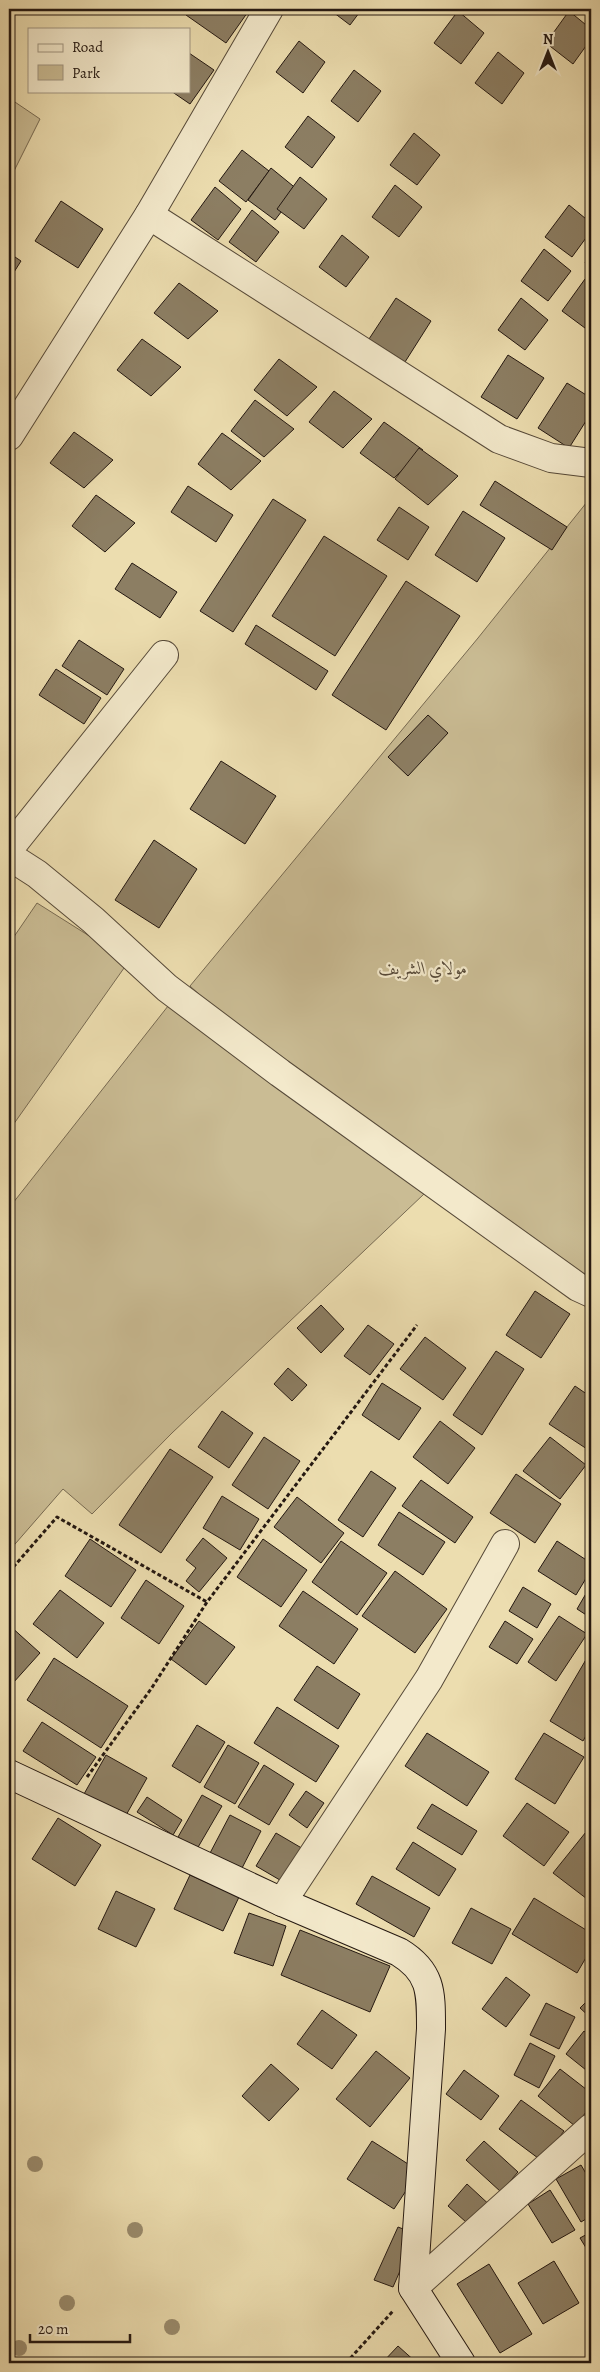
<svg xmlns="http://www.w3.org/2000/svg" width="600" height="2372" viewBox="0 0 600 2372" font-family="Alegreya,Amiri,serif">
<rect width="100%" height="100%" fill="#ecddaf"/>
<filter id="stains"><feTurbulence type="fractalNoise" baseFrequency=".004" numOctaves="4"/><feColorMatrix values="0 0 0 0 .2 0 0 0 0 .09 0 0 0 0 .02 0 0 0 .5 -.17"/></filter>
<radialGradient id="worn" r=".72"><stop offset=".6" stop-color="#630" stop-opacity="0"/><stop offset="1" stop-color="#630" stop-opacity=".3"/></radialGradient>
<g fill="#cabc94" stroke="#776a52">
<path d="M9 98 40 119 10 179 9 178Z"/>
<path d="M591 497V1283L337 1119 424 1194 172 1433 92 1514 63 1489 9 1551V1208L172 1001 327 1111 190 986 478 638Z"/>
<path d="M37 903 129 961 13 1125 9 1122V944Z"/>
</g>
<g fill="#8c7e63" stroke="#241811">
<path d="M191 9H250L226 43 186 15Z"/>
<path d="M329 9H362L350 25Z"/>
<path d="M458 11 484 33 461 64 434 43Z"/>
<path d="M569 11 591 29V39L573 64 546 43Z"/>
<path d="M299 41 325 62 303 93 276 72Z"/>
<path d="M498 52 524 73 502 104 475 83Z"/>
<path d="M189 53 214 70 190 104 171 91H189Z"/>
<path d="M354 70 381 91 358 122 331 101Z"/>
<path d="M308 116 335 137 312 168 285 147Z"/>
<path d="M414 133 440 155 417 185 390 165Z"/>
<path d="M242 150 269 171 246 202 219 181Z"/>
<path d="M271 168 298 190 275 220 248 200Z"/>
<path d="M300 177 327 199 304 229 277 209Z"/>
<path d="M395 185 422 207 399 237 372 217Z"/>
<path d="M215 187 241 209 218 240 191 220Z"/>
<path d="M61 201 103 229 78 268 35 241Z"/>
<path d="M569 205 591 223V231L572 257 545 237Z"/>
<path d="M252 210 279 232 256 262 229 242Z"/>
<path d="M342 235 369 257 346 287 319 267Z"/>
<path d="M544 249 571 271 548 301 521 281Z"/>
<path d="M9 253 21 261 9 280Z"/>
<path d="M591 254V268L585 263Z"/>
<path d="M585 279 591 284V327L589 331 562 311Z"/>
<path d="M179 283 218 311 188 339 154 313Z"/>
<path d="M396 298 431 321 405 362 369 339Z"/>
<path d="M521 298 548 320 525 350 498 330Z"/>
<path d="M142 339 181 367 151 396 117 370Z"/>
<path d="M508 355 544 378 517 419 481 397Z"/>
<path d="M279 359 317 387 287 416 254 390Z"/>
<path d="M567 383 591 398V413L569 448 538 428Z"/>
<path d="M334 391 372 419 343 448 309 422Z"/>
<path d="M255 400 294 429 264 457 231 431Z"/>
<path d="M384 422 423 450 394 478 360 453Z"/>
<path d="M74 432 113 460 84 488 50 463Z"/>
<path d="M222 433 261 461 231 490 198 464Z"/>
<path d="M419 448 458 476 428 505 395 479Z"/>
<path d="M495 481 567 527 552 550 480 505Z"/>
<path d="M188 486 233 515 216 542 171 512Z"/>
<path d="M96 495 135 523 105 552 72 526Z"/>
<path d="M273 499 306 520 233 632 200 611Z"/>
<path d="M399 507 429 527 408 560 377 540Z"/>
<path d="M463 511 505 538 477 582 435 555Z"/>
<path d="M324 536 387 576 335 656 272 616Z"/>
<path d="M132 563 177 592 160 618 115 589Z"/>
<path d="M406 581 460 616 386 730 332 695Z"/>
<path d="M256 625 328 671 316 690 245 644Z"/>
<path d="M79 640 124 669 107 695 62 666Z"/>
<path d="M56 669 101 698 84 724 39 695Z"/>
<path d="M428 715 448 733 408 776 388 757Z"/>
<path d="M221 761 276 796 245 844 190 809Z"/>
<path d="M154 840 197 869 159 928 115 900Z"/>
<path d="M535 1291 570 1314 541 1358 506 1335Z"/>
<path d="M321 1305 344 1329 321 1353 297 1328Z"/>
<path d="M368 1325 394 1344 370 1375 344 1356Z"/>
<path d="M425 1337 466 1368 443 1400 400 1369Z"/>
<path d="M496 1351 524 1369 482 1435 453 1415Z"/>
<path d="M288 1368 307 1385 292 1401 274 1384Z"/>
<path d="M382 1383 421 1408 399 1440 362 1415Z"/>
<path d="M575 1386 591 1397 590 1451 549 1424Z"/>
<path d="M222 1411 253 1433 229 1468 198 1447Z"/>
<path d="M440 1421 475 1448 448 1484 413 1457Z"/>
<path d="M264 1437 300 1461 268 1509 232 1485Z"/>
<path d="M550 1437 586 1465 560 1499 523 1471Z"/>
<path d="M170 1449 213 1477 161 1553 119 1525Z"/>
<path d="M371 1471 396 1488 363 1537 338 1520Z"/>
<path d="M516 1474 561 1504 535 1543 490 1513Z"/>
<path d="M421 1480 473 1517 455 1543 402 1506Z"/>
<path d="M222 1496 259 1519 240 1550 203 1528Z"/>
<path d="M297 1497 344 1533 321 1563 274 1527Z"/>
<path d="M399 1512 445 1542 423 1575 378 1545Z"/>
<path d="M203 1538 227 1558 199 1592 186 1581 196 1568 186 1560Z"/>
<path d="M90 1539 136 1570 111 1607 65 1576Z"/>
<path d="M263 1539 307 1570 281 1607 237 1577Z"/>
<path d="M341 1541 387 1573 357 1615 312 1582Z"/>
<path d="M557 1541 591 1563V1570L576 1595 538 1571Z"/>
<path d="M395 1571 447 1609 415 1653 362 1616Z"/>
<path d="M146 1580 184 1606 159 1644 121 1618Z"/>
<path d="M591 1585V1618L577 1609Z"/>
<path d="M523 1587 551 1604 537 1628 509 1611Z"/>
<path d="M60 1590 104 1623 77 1658 33 1624Z"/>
<path d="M303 1591 358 1629 334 1664 279 1626Z"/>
<path d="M559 1616 587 1634 556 1681 528 1662Z"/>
<path d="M199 1621 235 1647 206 1685 171 1659Z"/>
<path d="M505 1621 533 1639 517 1664 489 1647Z"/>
<path d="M9 1625 40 1653 13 1683 9 1679Z"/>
<path d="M591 1651V1727L583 1741 550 1721Z"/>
<path d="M54 1658 128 1706 101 1748 27 1700Z"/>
<path d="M317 1666 360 1694 338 1729 294 1700Z"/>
<path d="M277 1707 339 1746 316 1782 254 1743Z"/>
<path d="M42 1722 96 1757 77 1785 23 1751Z"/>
<path d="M197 1725 225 1742 200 1783 172 1766Z"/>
<path d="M427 1733 489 1772 467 1806 405 1766Z"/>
<path d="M544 1733 584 1757 555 1804 515 1779Z"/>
<path d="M228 1745 259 1763 235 1804 204 1787Z"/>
<path d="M106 1755 147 1778 125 1817 84 1794Z"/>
<path d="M264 1765 294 1784 269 1825 238 1807Z"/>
<path d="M306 1791 324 1803 307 1828 289 1815Z"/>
<path d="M202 1795 222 1806 197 1849 178 1837Z"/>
<path d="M147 1797 182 1820 173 1835 137 1812Z"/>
<path d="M527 1803 569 1832 544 1866 503 1836Z"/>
<path d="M432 1804 477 1831 462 1855 417 1828Z"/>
<path d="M230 1815 261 1831 240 1872 209 1855Z"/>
<path d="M58 1818 101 1845 75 1886 32 1859Z"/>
<path d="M590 1827 591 1828V1902L553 1873Z"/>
<path d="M276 1833 305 1850 285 1883 256 1866Z"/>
<path d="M413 1842 456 1869 439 1896 396 1869Z"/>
<path d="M190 1875 239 1897 223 1931 174 1909Z"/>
<path d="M372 1876 430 1908 414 1937 356 1904Z"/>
<path d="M116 1891 155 1909 136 1947 98 1929Z"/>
<path d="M534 1898 591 1933V1949L577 1973 512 1934Z"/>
<path d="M471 1908 511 1929 492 1964 452 1943Z"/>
<path d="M249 1913 286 1926 273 1966 234 1953Z"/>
<path d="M300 1930 390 1966 370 2012 281 1975Z"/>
<path d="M506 1977 530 1995 506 2027 482 2009Z"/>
<path d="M591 1997V2018L580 2008Z"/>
<path d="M546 2003 575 2017 559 2049 530 2035Z"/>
<path d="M322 2010 357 2035 332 2069 297 2044Z"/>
<path d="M584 2031 591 2037V2074L566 2054Z"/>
<path d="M530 2043 555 2056 539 2088 514 2075Z"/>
<path d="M376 2051 410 2078 370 2127 336 2099Z"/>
<path d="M271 2064 299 2089 269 2121 242 2096Z"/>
<path d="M560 2069 591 2093V2106L575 2126 538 2096Z"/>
<path d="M464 2070 499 2096 481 2120 446 2094Z"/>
<path d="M521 2100 564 2131 542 2161 499 2129Z"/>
<path d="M372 2141 419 2171 394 2209 347 2179Z"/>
<path d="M484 2141 518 2172 501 2192 466 2160Z"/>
<path d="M581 2165 591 2182V2216L581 2222 556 2179Z"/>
<path d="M467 2184 494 2209 475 2230 448 2206Z"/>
<path d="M550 2190 575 2230 552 2243 528 2204Z"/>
<path d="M398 2227 416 2234 393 2287 374 2280Z"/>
<path d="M591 2232V2256L580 2238Z"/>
<path d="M554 2261 579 2303 543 2324 518 2283Z"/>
<path d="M489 2264 532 2334 500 2353 457 2284Z"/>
<path d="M398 2346 417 2363H382Z"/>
</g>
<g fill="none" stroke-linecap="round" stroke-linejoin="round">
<defs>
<g id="street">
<path d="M149 215 499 439 551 458 591 463"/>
<path d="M9 436 149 215 269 9"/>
<path d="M9 849 164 655"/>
<path d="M9 856 37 874 93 920 167 988 280 1073 578 1287 591 1293"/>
<path d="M282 1902 429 1679 505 1544"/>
<path d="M413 2288 591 2128"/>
</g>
<path id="secondary" d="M9 1774 282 1902 399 1952C432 1972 431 1993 431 2029L413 2288 461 2363"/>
</defs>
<use href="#street" stroke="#564938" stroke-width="30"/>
<use href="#secondary" stroke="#241811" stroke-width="30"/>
<g stroke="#241811" stroke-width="3" stroke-dasharray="4 2.5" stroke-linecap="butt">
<path d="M9 1572 57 1517 207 1602"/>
<path d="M87 1777 151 1689 207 1602 417 1325"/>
<path d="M346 2363 393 2311"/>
</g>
<use href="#street" stroke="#f3e9cb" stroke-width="28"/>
<use href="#secondary" stroke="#f3e9cb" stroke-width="28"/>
</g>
<g fill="#9a8c6e">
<circle cx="35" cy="2164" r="8"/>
<circle cx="135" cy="2230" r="8"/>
<circle cx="67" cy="2303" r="8"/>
<circle cx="172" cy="2327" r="8"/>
<circle cx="19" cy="2348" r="8"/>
</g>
<g text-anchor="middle" stroke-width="4.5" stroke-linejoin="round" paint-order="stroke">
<g font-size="18" font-style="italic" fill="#564938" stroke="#f3e9cb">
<text x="423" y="974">مولاي الشريف</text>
</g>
</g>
<rect width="600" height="2372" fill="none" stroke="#ecddaf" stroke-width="30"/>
<rect x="10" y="10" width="580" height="2352" fill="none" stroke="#241811" stroke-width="2.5"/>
<rect x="15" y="15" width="570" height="2342" fill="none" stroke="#241811"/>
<rect x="28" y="28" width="162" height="65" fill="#f3e9cb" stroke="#a09581"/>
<rect x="38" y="44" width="25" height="8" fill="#f3e9cb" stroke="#a09581"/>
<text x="72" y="52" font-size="15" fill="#241811">Road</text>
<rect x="38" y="65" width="25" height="15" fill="#cabc94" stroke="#a09581"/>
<text x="72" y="78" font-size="15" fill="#241811">Park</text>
<g transform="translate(548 52)" stroke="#f3e9cb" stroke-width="4" paint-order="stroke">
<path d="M0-4L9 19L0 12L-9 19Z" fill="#241811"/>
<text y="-8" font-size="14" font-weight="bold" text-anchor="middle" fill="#241811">N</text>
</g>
<path d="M30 2334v8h100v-8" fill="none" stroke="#241811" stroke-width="2.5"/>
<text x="38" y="2334" font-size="15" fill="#241811" stroke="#f3e9cb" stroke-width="4" paint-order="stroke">20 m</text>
<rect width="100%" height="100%" filter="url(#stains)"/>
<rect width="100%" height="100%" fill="url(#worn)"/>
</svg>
